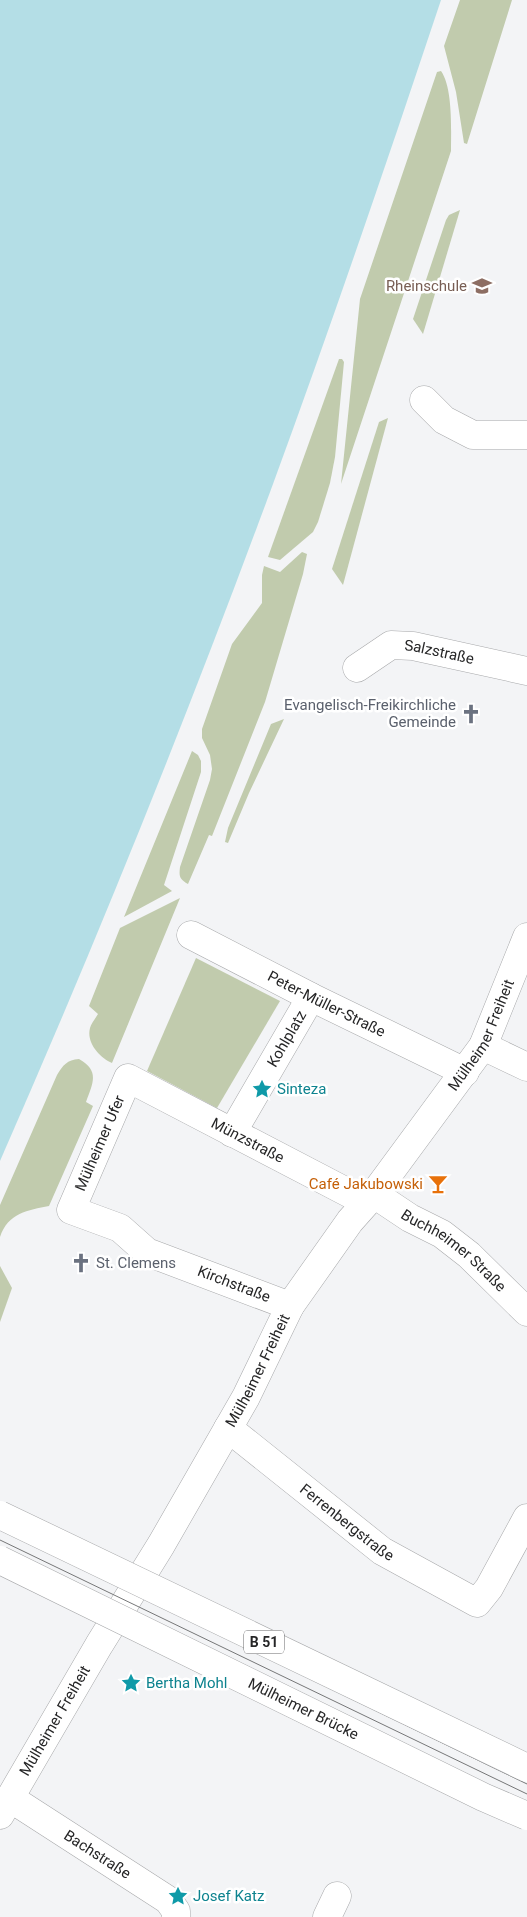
<svg xmlns="http://www.w3.org/2000/svg" width="527" height="1917" viewBox="0 0 527 1917" font-family="Roboto,sans-serif">
<rect width="100%" height="100%" fill="#f3f4f6"/>
<g fill="#c1cbad">
<path d="M460 0H512L467 144 464 143 456 92 444 46Z"/>
<path d="M441 71C453 88 451 130 451 151L341 484 360 299 437 72Z"/>
<path d="M460 210 423 334 413 319 446 220 449 215Z"/>
<path d="M339 359H342L344 362 335 457 330 483 318 522 313 532 280 560 268 557Z"/>
<path d="M388 418 343 585 332 569 379 422Z"/>
<path d="M302 552 307 554 303 574 265 702 212 836 209 835 188 884C179 879 179 876 180 867L210 780 212 769 210 755 202 738V729L232 644 262 603V575L264 566 280 572Z"/>
<path d="M284 719 249 793 228 843 225 842 228 828 271 724Z"/>
<path d="M192 751 198 755 201 761V772L164 885 172 891 124 917Z"/>
<path d="M180 898 112 1063C100 1058 86 1043 90 1028 91 1024 95 1019 98 1014L89 1006 120 928Z"/>
<path d="M196 958 280 1001 217 1108 147 1071Z"/>
<path d="M79 1059C100 1071 93 1083 86 1102L93 1106 49 1206C28 1210 8 1213 0 1237V1205L57 1075C63 1065 67 1060 79 1059Z"/>
<path d="M0 1266 12 1288 0 1322Z"/>
</g>
<path fill="#b4dee6" d="M0 0H441C387 162 332 323 273 484 189 712 98 938 0 1161Z"/>
<g fill="none" stroke-linecap="round" stroke-linejoin="round">
<defs>
<g id="minor">
<path d="M424 400 444 420 473 435H527"/>
<path id="s1" d="M357 668 391 645 413 646 527 671"/>
<path id="s2" d="M191 935 311 997 465 1072"/>
<path d="M483 1046 527 1067"/>
<path id="s3" d="M232 1133 311 997"/>
<path id="s4" d="M374 1194 410 1218 442 1234 469 1255 527 1312"/>
<path id="s5" d="M290 1306 147 1252 120 1228 71 1210 128 1078 366 1202"/>
<path id="s6" d="M228 1428 382 1551 477 1603 489 1588 527 1518"/>
<path id="s7" d="M10 1798 168 1900 176 1911V1917"/>
<path id="s8" d="M0 1815 99 1645 161 1545 246 1397 290 1306 350 1221 374 1194 483 1046 527 937"/>
<path d="M327 1917 337 1896"/>
</g>
</defs>
<use href="#minor" stroke="#a7a8aa" stroke-width="29"/>
<use href="#minor" stroke="#fff" stroke-width="28"/>
<g stroke="#767778" stroke-width="1">
<path d="M0 1528 527 1784"/>
<path d="M0 1540 527 1794"/>
</g>
<defs>
<g id="major-bridge">
<path d="M0 1515 527 1768"/>
<path id="s9" d="M0 1560 483 1797 527 1816"/>
</g>
</defs>
<use href="#major-bridge" stroke="#a7a8aa" stroke-width="29" stroke-linecap="butt"/>
<use href="#major-bridge" stroke="#fff" stroke-width="28"/>
</g>
<defs>
<symbol id="school-bare" viewBox="-9 -9 18 18"><path d="M0-5L7-2L0 1L-7-2ZM-4 1L0 2.5L4 1V4Q0 6-4 4Z" fill="#8d6e63" stroke="#fff" stroke-width="2.5" paint-order="stroke"/></symbol>
<symbol id="church-bare" viewBox="-9 -9 18 18"><path d="M-1.2-6h2.4v3.5h3.3v2.4h-3.3V6h-2.4V-.1h-3.3v-2.4h3.3Z" fill="#6b7280" stroke="#fff" stroke-width="2.5" paint-order="stroke"/></symbol>
<symbol id="sight-bare" viewBox="-9 -9 18 18"><path d="M0-6L1.8-2.2L6-1.7L2.9 1.2L3.7 5.4L0 3.3L-3.7 5.4L-2.9 1.2L-6-1.7L-1.8-2.2Z" fill="#0f9aa8" stroke="#fff" stroke-width="2.5" paint-order="stroke"/></symbol>
<symbol id="bar-bare" viewBox="-9 -9 18 18"><path d="M-6-5H6L.8 .8V4.5H3.5V6h-7V4.5H-.8V.8Z" fill="#e8710a" stroke="#fff" stroke-width="2.5" paint-order="stroke"/></symbol>
</defs>
<g fill-rule="evenodd">
<use href="#school-bare" x="468" y="272" width="28" height="28"/>
<use href="#church-bare" x="457" y="700" width="28" height="28"/>
<use href="#sight-bare" x="248" y="1075" width="28" height="28"/>
<use href="#bar-bare" x="424" y="1170" width="28" height="28"/>
<use href="#church-bare" x="67" y="1249" width="28" height="28"/>
<use href="#sight-bare" x="117" y="1669" width="28" height="28"/>
<use href="#sight-bare" x="164" y="1882" width="28" height="28"/>
</g>
<g text-anchor="middle" stroke-width="5" stroke-linejoin="round" paint-order="stroke">
<rect fill="#fff" stroke="#676768" stroke-width="1" x="244" y="1630.5" width="40" height="23" rx="4"/>
<g font-size="14" font-weight="bold" fill="#262627">
<text x="264" y="1647">B 51</text>
</g>
<g font-size="15" fill="#785e54" stroke="#fff" text-anchor="end">
<text x="467" y="291">Rheinschule</text>
</g>
<g font-size="15" fill="#262627" stroke="#fff">
<text dy="5" stroke="none"><textPath href="#s1" startOffset="90">Salzstraße</textPath></text>
<text dy="5" stroke="none"><textPath href="#s2" startOffset="152">Peter-Müller-Straße</textPath></text>
<text dy="5" stroke="none"><textPath href="#s8" startOffset="919">Mülheimer Freiheit</textPath></text>
<text dy="5" stroke="none"><textPath href="#s3" startOffset="109">Kohlplatz</textPath></text>
<text dy="5" stroke="none"><textPath href="#s5" startOffset="520">Münzstraße</textPath></text>
<text dy="5" stroke="none"><textPath href="#s5" startOffset="314">Mülheimer Ufer</textPath></text>
<text dy="5" stroke="none"><textPath href="#s4" startOffset="98">Buchheimer Straße</textPath></text>
<text transform="translate(234 1284) rotate(21)" y="5">Kirchstraße</text>
<text dy="5" stroke="none"><textPath href="#s8" startOffset="514">Mülheimer Freiheit</textPath></text>
<text dy="5" stroke="none"><textPath href="#s6" startOffset="152">Ferrenbergstraße</textPath></text>
<text dy="5" stroke="none"><textPath href="#s9" startOffset="338">Mülheimer Brücke</textPath></text>
<text dy="5" stroke="none"><textPath href="#s8" startOffset="109">Mülheimer Freiheit</textPath></text>
<text dy="5" stroke="none"><textPath href="#s7" startOffset="104">Bachstraße</textPath></text>
</g>
<g font-size="15" fill="#5b616d" stroke="#fff" text-anchor="end">
<text x="456" y="710">Evangelisch-Freikirchliche<tspan x="456" dy="17">Gemeinde</tspan></text>
<text x="96" y="1268" text-anchor="start">St. Clemens</text>
</g>
<g font-size="15" fill="#0d838f" stroke="#fff" text-anchor="start">
<text x="277" y="1094">Sinteza</text>
<text x="146" y="1688">Bertha Mohl</text>
<text x="193" y="1901">Josef Katz</text>
</g>
<g font-size="15" fill="#c56008" stroke="#fff" text-anchor="end">
<text x="423" y="1189">Café Jakubowski</text>
</g>
</g>
</svg>
